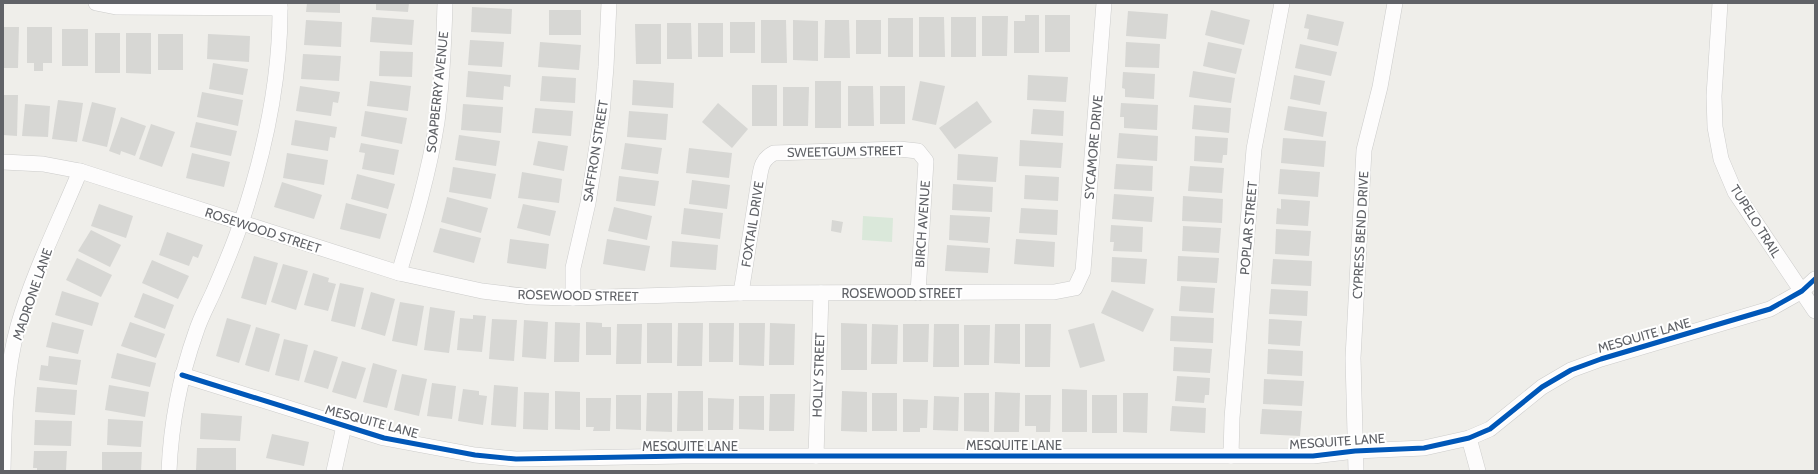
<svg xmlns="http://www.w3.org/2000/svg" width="1818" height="474" viewBox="0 0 1818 474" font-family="Cabin,sans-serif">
<rect width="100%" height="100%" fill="#efeeea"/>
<path fill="#dae8da" d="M863 216 893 218 892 242 862 240Z"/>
<g fill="#d7d7d4">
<path d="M307 3H340V13L306 12Z"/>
<path d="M376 3H409L408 12 376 10Z"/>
<path d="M472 7 512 9 511 34 471 32Z"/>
<rect x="549" y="10" width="32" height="25"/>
<path d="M1211 10 1250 20 1244 45 1205 35Z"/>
<path d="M1128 11 1168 14 1166 39 1126 36Z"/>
<path d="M1307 14 1344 22 1338 46 1307 39 1309 29 1304 28Z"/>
<path d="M1025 15H1039V53H1014V21H1025Z"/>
<rect x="1045" y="15" width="25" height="37"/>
<path d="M982 16H1008L1007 56H982Z"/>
<path d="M372 17 414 20 412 45 370 42Z"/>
<path d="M919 17H944L945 57H919Z"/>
<rect x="951" y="17" width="25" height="40"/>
<rect x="888" y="18" width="25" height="39"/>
<path d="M306 20 342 22 341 47 304 45Z"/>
<path d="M761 20H786L787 63H761Z"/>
<path d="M793 20 818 21V61L793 60Z"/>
<path d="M825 20H849L850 58H824Z"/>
<rect x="856" y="20" width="25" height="34"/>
<rect x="730" y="22" width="25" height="31"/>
<path d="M667 23H691L692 59H667Z"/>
<rect x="698" y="23" width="25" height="34"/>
<path d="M635 24H661V64H636Z"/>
<path d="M3 27H19L18 68H3Z"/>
<path d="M27 27H52V63H43V71H34V63H27Z"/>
<rect x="62" y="29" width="26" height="37"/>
<rect x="95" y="33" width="25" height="40"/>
<path d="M126 33H151V74L126 73Z"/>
<rect x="158" y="34" width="25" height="36"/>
<path d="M208 34 250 36 249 62 207 59Z"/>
<path d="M470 40 504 42 502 67 468 65Z"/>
<path d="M540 42 581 45 579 70 538 67Z"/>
<path d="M1126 42 1160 44 1159 68 1125 67Z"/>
<path d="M1208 42 1242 49 1236 74 1203 66Z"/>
<path d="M1300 44 1337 52 1331 76 1295 68Z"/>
<path d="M380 51 413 52 412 77 379 76Z"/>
<path d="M303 54 341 56 339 81 301 79Z"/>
<path d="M213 63 248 69 243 95 209 89Z"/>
<path d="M468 71 511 75 510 87 504 86 503 100 466 97Z"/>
<path d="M1193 71 1235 78 1231 103 1189 97Z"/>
<path d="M1123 72 1155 74 1154 99 1125 97V89L1122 88Z"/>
<path d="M1028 75 1068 77 1066 102 1027 100Z"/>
<path d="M1294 75 1325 81 1320 105 1290 99Z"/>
<path d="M542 76 576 78 575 103 540 101Z"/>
<path d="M633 80 674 83 673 108 632 105Z"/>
<path d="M370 81 411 86 408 111 367 106Z"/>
<rect x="815" y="81" width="26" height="47"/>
<path d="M920 81 945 86 936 125 912 120Z"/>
<rect x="752" y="85" width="25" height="41"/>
<path d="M300 86 340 92 338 103 333 102 331 116 296 111Z"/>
<path d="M848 86H873L874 126H848Z"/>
<rect x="880" y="86" width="25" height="38"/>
<path d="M783 87H809L808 126H783Z"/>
<path d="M202 92 243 100 238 126 197 117Z"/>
<path d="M3 95H18L17 136 3 135Z"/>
<path d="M58 100 83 103 77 142 52 139Z"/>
<path d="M977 101 992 122 955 149 939 128Z"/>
<path d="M92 102 116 108 107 147 82 141Z"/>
<path d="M718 103 748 129 732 148 702 122Z"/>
<path d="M1121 103 1158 105 1157 130 1124 128V117H1120Z"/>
<path d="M25 104 50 106 48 137 22 136Z"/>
<path d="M463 104 503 107 501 133 461 130Z"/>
<path d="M1194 105 1231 108 1229 133 1192 129Z"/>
<path d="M1288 106 1327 112 1323 137 1284 130Z"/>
<path d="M535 108 573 111 571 136 532 133Z"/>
<path d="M1033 109 1064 111 1063 136 1031 134Z"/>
<path d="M365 111 407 118 402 144 361 136Z"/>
<path d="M629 111 668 114 666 140 627 137Z"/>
<path d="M121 117 146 126 135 156 121 151 120 155 109 151Z"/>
<path d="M295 120 337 127 335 138 330 137 328 151 291 145Z"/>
<path d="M196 122 237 131 231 156 190 147Z"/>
<path d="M151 124 175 132 162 167 139 159Z"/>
<path d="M1119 133 1158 136 1157 161 1117 158Z"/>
<path d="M459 135 500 141 496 166 455 160Z"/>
<path d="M1195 136 1228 138 1227 155H1223L1222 163 1194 161Z"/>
<path d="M1283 138 1326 141 1324 167 1281 163Z"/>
<path d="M1020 140 1063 143 1061 168 1019 166Z"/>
<path d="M538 141 568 146 564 171 533 165Z"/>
<path d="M361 143 399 150 394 175 362 169 365 153 359 152Z"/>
<path d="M625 143 662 148 658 174 621 169Z"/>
<path d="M689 148 732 153 729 178 686 173Z"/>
<path d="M192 153 230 162 224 187 186 178Z"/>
<path d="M287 153 328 160 324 185 283 178Z"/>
<path d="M958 154 998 157 996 182 957 180Z"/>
<path d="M1116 164 1153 166 1152 191 1114 189Z"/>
<path d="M1190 166 1224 168 1222 193 1188 191Z"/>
<path d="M453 167 496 174 491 199 449 192Z"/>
<path d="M1280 169 1320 172 1318 197 1278 194Z"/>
<path d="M522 172 562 179 559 203 518 198Z"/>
<path d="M357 174 395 184 388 209 351 199Z"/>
<path d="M1025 175 1059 177 1058 201 1024 199Z"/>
<path d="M619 176 659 181 655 206 616 201Z"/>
<path d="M692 180 730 185 727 209 689 204Z"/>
<path d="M282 182 322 195 314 219 274 207Z"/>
<path d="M953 184 993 187 992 212 952 210Z"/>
<path d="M1114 194 1154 197 1152 222 1112 219Z"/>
<path d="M1183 196 1223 199 1222 223 1182 221Z"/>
<path d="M447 197 488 208 481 233 441 222Z"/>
<path d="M1281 199 1310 201 1308 226 1276 224 1277 208 1281 209Z"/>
<path d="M346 203 387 214 380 239 340 229Z"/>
<path d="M99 204 133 216 126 238 91 226Z"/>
<path d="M523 204 556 211 550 236 517 228Z"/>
<path d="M614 207 652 216 647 240 608 231Z"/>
<path d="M684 208 723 213 720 239 681 234Z"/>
<path d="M1021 208 1058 210 1057 235 1019 233Z"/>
<path d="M950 215 990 217 988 243 949 240Z"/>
<path d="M832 220 843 222 841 233 831 231Z"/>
<path d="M1111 225 1143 227 1142 252 1113 251 1114 242H1110Z"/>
<path d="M1183 226 1221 228 1219 253 1182 251Z"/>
<path d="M440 228 481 238 474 263 433 252Z"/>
<path d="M1276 229 1311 231 1309 256 1275 254Z"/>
<path d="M91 230 121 245 110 267 78 251Z"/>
<path d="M167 232 203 245 198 258 193 256 189 266 159 255Z"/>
<path d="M510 239 549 244 546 269 507 263Z"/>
<path d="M607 239 650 246 645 271 603 264Z"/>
<path d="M1016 239 1055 242 1054 267 1014 264Z"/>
<path d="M672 241 718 245 716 270 670 267Z"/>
<path d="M947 245 990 248 988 273 945 271Z"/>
<path d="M254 256 278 263 266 305 241 298Z"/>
<path d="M1178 256 1219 258 1217 283 1177 281Z"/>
<path d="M1112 257 1147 259 1145 284 1111 282Z"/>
<path d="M77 258 112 275 101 297 66 280Z"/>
<path d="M1273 259 1312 261 1311 286 1271 284Z"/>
<path d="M152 260 189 276 178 299 142 283Z"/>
<path d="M283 264 308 271 296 310 271 302Z"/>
<path d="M313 273 329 278 328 282 336 284 328 311 304 305Z"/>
<path d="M340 283 364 288 355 327 331 321Z"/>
<path d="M1181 286 1215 288 1213 313 1179 311Z"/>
<path d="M1271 289 1308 291 1307 316 1269 314Z"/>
<path d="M1112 290 1154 309 1143 332 1101 313Z"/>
<path d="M62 291 99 303 92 326 55 315Z"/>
<path d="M371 292 395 299 385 336 361 329Z"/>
<path d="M143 293 174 305 165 329 134 317Z"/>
<path d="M400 302 424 306 417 346 392 341Z"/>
<path d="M430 307 455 311 449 353 424 350Z"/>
<path d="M473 315 486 316 482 352 457 350 460 318 473 319Z"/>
<path d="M1171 316 1214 318 1213 343 1170 341Z"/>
<path d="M227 318 251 325 239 363 216 356Z"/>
<path d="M492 319 517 320 514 361 489 359Z"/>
<path d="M1269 319 1302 321 1300 346 1268 344Z"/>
<path d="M524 320 548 322 546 359 522 357Z"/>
<path d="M52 322 84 330 78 354 46 347Z"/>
<path d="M130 322 165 334 156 358 121 346Z"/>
<path d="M555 322 580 323 579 362H554Z"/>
<path d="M586 322 602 323V327H611V355H586Z"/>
<rect x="647" y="323" width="25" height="40"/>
<path d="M678 323H703L702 366H677Z"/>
<path d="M709 323H734L733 362H709Z"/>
<path d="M739 323H765L764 366 739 365Z"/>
<path d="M770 323 795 324 794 365H769Z"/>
<path d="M841 323 867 324V370H841Z"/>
<path d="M1094 323 1105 361 1080 368 1068 330Z"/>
<path d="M617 324H642L641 364H616Z"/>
<path d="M872 324 898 325 897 364H871Z"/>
<path d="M903 324H929L928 362H903Z"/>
<path d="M934 324H959V367H933Z"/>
<path d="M995 324H1020V364L994 363Z"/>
<path d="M1025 324H1051L1050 367H1025Z"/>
<path d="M964 325H990L989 365H964Z"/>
<path d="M256 327 280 334 269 372 245 365Z"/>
<path d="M284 339 308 345 299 381 275 375Z"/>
<path d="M1174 347 1212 349 1210 373 1173 371Z"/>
<path d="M1268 349 1303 351 1302 376 1267 374Z"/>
<path d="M314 350 338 357 328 389 304 382Z"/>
<path d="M117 353 156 363 150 387 111 378Z"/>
<path d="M49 356 81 360 77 385 39 380 41 365 48 366Z"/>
<path d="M342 361 366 368 356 399 332 392Z"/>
<path d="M373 363 397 370 387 408 363 402Z"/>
<path d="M402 374 427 379 419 416 394 410Z"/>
<path d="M1177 376 1210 378 1209 395H1205L1204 403 1175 401Z"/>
<path d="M1264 379 1304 381 1302 406 1263 404Z"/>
<path d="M432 383 456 386 452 419 427 416Z"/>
<path d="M109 385 149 392 145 417 105 410Z"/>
<path d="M494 385 518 387 516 427 491 425Z"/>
<path d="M37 387 77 390 75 415 35 412Z"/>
<path d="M463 389 479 391V395L487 396 483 425 458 421Z"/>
<path d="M1062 389 1087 390V432H1062Z"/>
<path d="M555 391 580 392V430L555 429Z"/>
<path d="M678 391H703V431H677Z"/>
<path d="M842 391 867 392V432L841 431Z"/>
<path d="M524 392 549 393 548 430 523 429Z"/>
<path d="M995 392 1020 393 1019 432H994Z"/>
<path d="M647 393H672V432L646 431Z"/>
<rect x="872" y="393" width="25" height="38"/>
<path d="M964 393H989V432L964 431Z"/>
<path d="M1123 393H1148L1147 433 1123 432Z"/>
<path d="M770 394H795L794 431H769Z"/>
<path d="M616 395H641V430L616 429Z"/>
<path d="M1025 395H1051L1050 432H1036V426H1025Z"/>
<rect x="1092" y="395" width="25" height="38"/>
<path d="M739 396H764V430L739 429Z"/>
<path d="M934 396 959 397 958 431 933 430Z"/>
<path d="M586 398H611L610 431H593L594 427H586Z"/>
<path d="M708 398 734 399 733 430H708Z"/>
<path d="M903 399 928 400 927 428H920V432H903Z"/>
<path d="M1172 406 1206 408 1205 433 1170 431Z"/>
<path d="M1262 409 1302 411 1300 436 1260 434Z"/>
<path d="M201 413 242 416 240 441 200 439Z"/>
<path d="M108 419 143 421 141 447 107 445Z"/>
<path d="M35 420 72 421 71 446 34 445Z"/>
<path d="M272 434 309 442 304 466 266 458Z"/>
<path d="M197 448H236V471H196Z"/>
<path d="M34 451H67L66 471H37V468H33Z"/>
<path d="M102 452H142L141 471H102Z"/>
</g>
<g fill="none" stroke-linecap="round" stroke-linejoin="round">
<defs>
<g id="minor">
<path d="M96 3 116 7 280 8"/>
<path d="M1720 3 1714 96 1715 127 1721 159 1735 192 1815 311"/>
<path d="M3 162 43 164 80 171 399 273 482 291 531 297 573 298 741 293 1054 292 1075 288 1083 271 1104 3"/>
<path d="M399 273C414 223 429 173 437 122 442 83 444 42 445 3"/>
<path d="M741 293 759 180C761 167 762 159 774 153L899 149 918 151 926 161 918 293"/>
<path d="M573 298V268L588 203 602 114 606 67 609 3"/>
<path d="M182 375 384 438 475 455 516 459 683 456H1313L1355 451 1424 448 1469 438 1490 429 1542 387 1571 370 1601 359 1770 309 1802 291 1815 279"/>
<path d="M1469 438 1478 471"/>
<path d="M816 456 821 293"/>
<path d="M1231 456 1232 418 1254 149 1282 3"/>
<path d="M3 471C4 422 5 374 18 326 33 273 59 222 80 171"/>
<path d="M169 471C171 423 180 377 196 332 200 319 207 306 213 293 223 270 233 247 241 223 265 152 281 78 280 3"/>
<path d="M334 471 344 426"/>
<path d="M1356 471 1353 358 1364 150 1380 87 1395 3"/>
</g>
</defs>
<use href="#minor" stroke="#cccccb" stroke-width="16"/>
<use href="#minor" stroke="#fdfcfc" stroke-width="15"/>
<defs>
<path id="cycleway" d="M182 375 384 438 475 455 516 459 683 456H1313L1355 451 1424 448 1469 438 1490 429 1542 387 1571 370 1601 359 1770 309 1802 291 1815 279"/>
</defs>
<use href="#cycleway" stroke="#fff" stroke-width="8"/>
<use href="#cycleway" stroke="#0057b8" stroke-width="5"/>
</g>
<g text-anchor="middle" stroke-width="4" stroke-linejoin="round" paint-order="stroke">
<g font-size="13" fill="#606267" stroke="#fff">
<text transform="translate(437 92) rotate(-84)" y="5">SOAPBERRY AVENUE</text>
<text transform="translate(1093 147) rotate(-85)" y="5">SYCAMORE DRIVE</text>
<text transform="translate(595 151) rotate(-81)" y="5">SAFFRON STREET</text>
<text transform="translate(845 151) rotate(-1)" y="5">SWEETGUM STREET</text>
<text transform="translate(1756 221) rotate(58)" y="5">TUPELO TRAIL</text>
<text transform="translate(752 224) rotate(-81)" y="5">FOXTAIL DRIVE</text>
<text transform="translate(922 224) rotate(-86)" y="5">BIRCH AVENUE</text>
<text transform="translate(1248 228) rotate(-85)" y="5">POPLAR STREET</text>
<text transform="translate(263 230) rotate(18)" y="5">ROSEWOOD STREET</text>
<text transform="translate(1360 235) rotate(-87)" y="5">CYPRESS BEND DRIVE</text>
<text x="902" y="298">ROSEWOOD STREET</text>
<text transform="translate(32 294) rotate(-71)" y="5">MADRONE LANE</text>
<text transform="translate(578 295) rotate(1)" y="5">ROSEWOOD STREET</text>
<text transform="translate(1644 335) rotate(-16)" y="5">MESQUITE LANE</text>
<text transform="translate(818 375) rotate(-88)" y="5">HOLLY STREET</text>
<text transform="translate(372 421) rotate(15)" y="5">MESQUITE LANE</text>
<text transform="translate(1337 441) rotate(-4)" y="5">MESQUITE LANE</text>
<text x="1014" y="450">MESQUITE LANE</text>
<text x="690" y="451">MESQUITE LANE</text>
</g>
</g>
<rect width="1818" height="474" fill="none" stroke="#606267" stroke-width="8"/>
</svg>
